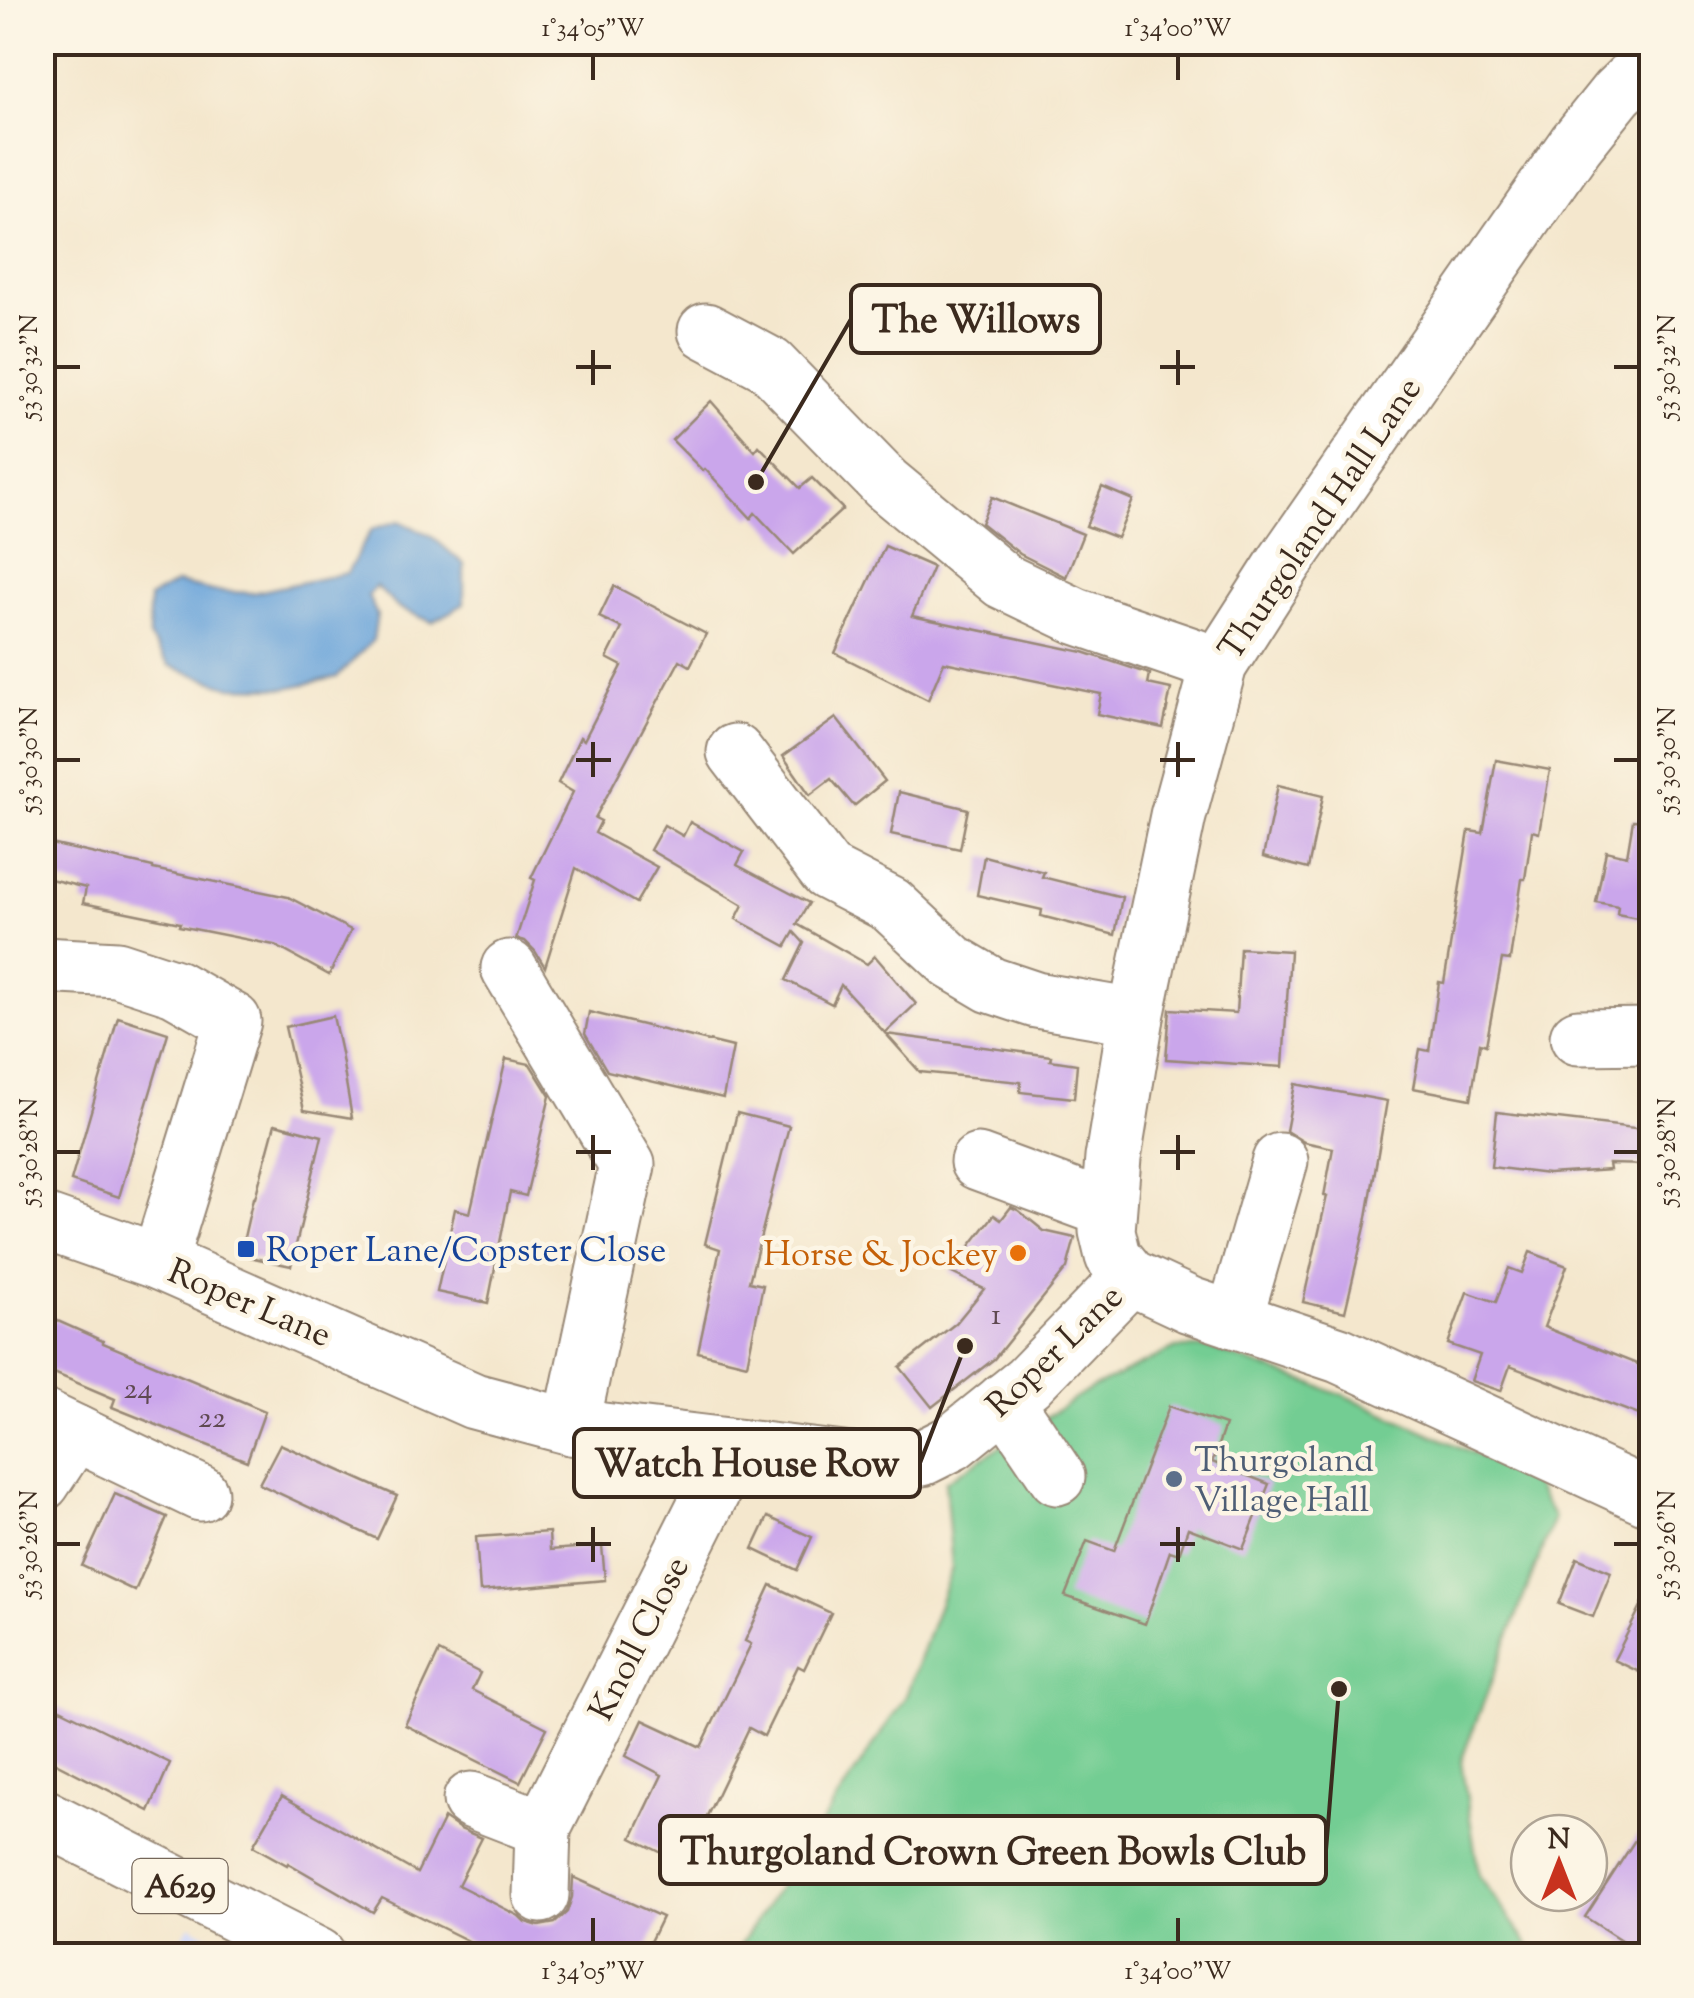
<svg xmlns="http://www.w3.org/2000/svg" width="1694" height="1998" viewBox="0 0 1694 1998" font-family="'Sorts Mill Goudy',serif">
<rect width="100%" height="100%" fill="#fcf5e5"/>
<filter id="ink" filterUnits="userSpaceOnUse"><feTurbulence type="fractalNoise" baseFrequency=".01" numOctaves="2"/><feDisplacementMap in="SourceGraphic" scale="20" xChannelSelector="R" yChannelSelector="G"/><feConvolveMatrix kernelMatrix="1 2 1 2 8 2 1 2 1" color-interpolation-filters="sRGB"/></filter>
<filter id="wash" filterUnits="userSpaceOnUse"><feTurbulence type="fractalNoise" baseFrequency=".0048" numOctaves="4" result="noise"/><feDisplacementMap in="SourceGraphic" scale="40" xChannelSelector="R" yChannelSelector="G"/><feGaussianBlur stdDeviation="2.25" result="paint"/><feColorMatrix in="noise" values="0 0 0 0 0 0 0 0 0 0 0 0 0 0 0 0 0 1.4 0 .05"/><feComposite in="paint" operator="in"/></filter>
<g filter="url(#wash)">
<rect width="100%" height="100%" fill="#f4e7cd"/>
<path fill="#d1d9f9" d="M189 1925 245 1955H173Z"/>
<path fill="#73cd93" stroke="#577c58" stroke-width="2.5" d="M1176 1348H1208L1344 1395 1531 1479 1554 1518 1461 1761 1479 1876 1536 1955 733 1956 906 1696 952 1568 945 1482 1092 1388Z"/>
<path fill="#6aa4da" stroke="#52677c" stroke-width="2.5" d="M399 521 430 535 464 564V604L432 622 397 607 376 586 368 596 377 615 373 640 337 677 287 688 230 687 170 666 149 637V598L176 583 213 591 252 593 347 573 372 529Z"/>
<g id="blocks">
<g fill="#caa6eb">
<path d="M711 401 755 451 759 446 800 488 812 478 843 509 794 554 755 513 751 518 705 469 703 471 672 440Z"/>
<path d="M1102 487 1133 500 1117 538 1086 526Z"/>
<path d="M992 497 1083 534 1066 577 1020 554 981 523Z"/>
<path d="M885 546 933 567 912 616 1083 652 1150 674 1148 684 1171 689 1163 728 1097 714 1101 694 944 662 928 700 835 653Z"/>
<path d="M614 586 706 634 690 666 680 660 595 818 601 821 595 833 657 867 636 903 576 868 545 967 535 951 525 941 516 939 535 880 531 878 573 792 558 783 580 737 584 740 622 666 607 658 622 628 599 617Z"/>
<path d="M836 718 885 781 854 806 831 779 810 795 783 756Z"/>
<path d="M1496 760 1550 770 1539 833 1532 831 1525 879H1522L1510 960 1502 959 1486 1045 1480 1043 1471 1099 1413 1088 1420 1049 1429 1051 1439 982 1444 983 1469 831 1483 833Z"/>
<path d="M1278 785 1323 796 1308 869 1263 857Z"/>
<path d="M899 792 968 809 960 849 891 834Z"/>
<path d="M1633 820 1652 821V921L1617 914 1618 906 1596 902 1606 851 1627 856Z"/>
<path d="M690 822 744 852 737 865 809 903 797 924 867 964 875 956 916 1004 885 1033 841 985 832 1004 786 980 804 943 794 932 786 946 736 919 743 905 650 850 664 825 683 836Z"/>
<path d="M42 842 153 867V869L288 897 351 930 329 975 274 945 179 926 180 923 83 903 86 888 42 877Z"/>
<path d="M984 856 1044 872 1042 877 1122 897 1115 935 1041 916 1042 910 977 895Z"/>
<path d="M1240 948 1290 951 1283 1067 1166 1059 1170 1009 1236 1013Z"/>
<path d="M589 1012 733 1047 723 1098 607 1071 585 1034Z"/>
<path d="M333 1016 341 1053 352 1118 304 1110 285 1027Z"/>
<path d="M118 1017 168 1033 119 1197 71 1181Z"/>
<path d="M886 1034 1051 1056 1050 1060 1077 1064 1074 1098 1020 1092 1021 1082 920 1072Z"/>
<path d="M506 1059 530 1064 550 1096 526 1196 510 1192 488 1303 437 1292 455 1209 470 1213Z"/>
<path d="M1295 1084 1387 1101 1366 1223 1345 1312 1303 1302 1327 1196H1324L1333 1148 1304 1142 1286 1131Z"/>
<path d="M1497 1112 1652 1130V1165L1609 1164 1610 1170 1548 1174 1491 1167Z"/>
<path d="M737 1113 789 1126 749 1282 763 1285 747 1364 698 1352 720 1249 705 1244Z"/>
<path d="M275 1124 322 1136 291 1266 240 1255 253 1198H255Z"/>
<path d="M1011 1207 1018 1210 1044 1231 1075 1238 1067 1268 994 1359 932 1407 900 1367 956 1323 984 1289 950 1272 994 1215 1001 1220Z"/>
<path d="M1530 1252 1567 1266 1544 1327 1652 1370V1420L1510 1366 1501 1391 1471 1381 1480 1355 1448 1344 1467 1292 1496 1302 1509 1268 1522 1273Z"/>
<path d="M42 1314 103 1341V1343L265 1411 247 1461 112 1407 115 1399 42 1368Z"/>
<path d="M1169 1406 1225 1425 1212 1462 1269 1484 1243 1549 1188 1528 1179 1554 1170 1551 1145 1624 1065 1596 1087 1541 1114 1551Z"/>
<path d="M280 1444 397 1496 377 1539 259 1484Z"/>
<path d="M115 1494 167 1517 135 1591 82 1566Z"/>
<path d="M768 1517 812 1537 797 1570 753 1549Z"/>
<path d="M549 1532 550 1550 602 1546 605 1580 480 1591 476 1537Z"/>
<path d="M1577 1558 1611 1572 1593 1617 1559 1604Z"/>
<path d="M1652 1584V1678L1614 1660Z"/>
<path d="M771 1585 831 1613 804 1669 798 1666 764 1736 749 1728 684 1864 632 1838 662 1775 626 1756 643 1720 701 1747 751 1644 745 1641Z"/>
<path d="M439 1652 480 1673 472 1690 547 1728 520 1782 405 1725Z"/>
<path d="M42 1700 170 1763 149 1811 42 1756Z"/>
<path d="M282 1796 417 1873 444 1818 460 1829 482 1838 458 1885 519 1916 525 1922 539 1926 555 1923 567 1912 572 1897 573 1877 662 1917 643 1956H499L382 1898 373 1912 288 1863 287 1865 253 1846Z"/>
<path d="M1652 1814V1956H1646L1585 1917Z"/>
</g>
</g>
</g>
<g filter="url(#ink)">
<use href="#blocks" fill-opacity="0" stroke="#988876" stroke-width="2.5"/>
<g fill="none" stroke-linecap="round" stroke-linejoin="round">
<defs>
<g id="minor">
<path d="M1652 59 1617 93 1576 144 1285 562 1219 665 1178 816 1136 1017 1113 1158 1107 1231 1113 1256 1130 1277 1190 1305 1339 1355 1652 1499"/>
<path d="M706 331 770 365 886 484 1003 581 1076 616 1219 665"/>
<path d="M735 752 827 872 891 905 952 962 991 985 1036 1000 1136 1017"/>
<path d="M42 965 117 969 175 988 233 1021 159 1262"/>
<path d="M509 968 627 1165 571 1427"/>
<path d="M1578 1037 1652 1036"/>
<path d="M978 1162 1108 1210"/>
<path d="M42 1221 159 1262 474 1401 571 1427 868 1463 922 1458 952 1443 1028 1382 1130 1277"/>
<path d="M1234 1320 1280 1161"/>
<path d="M1005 1400 1057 1477"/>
<path d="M42 1417 200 1493"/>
<path d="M42 1483 75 1433"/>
<path d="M471 1800 543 1828"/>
<path d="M541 1895 543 1828 734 1448"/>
</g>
<path id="highway" d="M42 1816 318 1956"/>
</defs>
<use href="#minor" stroke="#988876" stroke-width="59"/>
<use href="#highway" stroke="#988876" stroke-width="59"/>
<use href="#minor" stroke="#fff" stroke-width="55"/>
<use href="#highway" stroke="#fff" stroke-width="55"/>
</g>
</g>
<path fill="none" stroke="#3b2a1e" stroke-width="4" d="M593 55V80M1178 55V80M593 350V385M1178 350V385M55 367H80M576 367H611M1160 367H1195M1614 367H1639M593 742V777M1178 742V777M55 760H80M576 760H611M1160 760H1195M1614 760H1639M593 1135V1170M1178 1135V1170M55 1152H80M576 1152H611M1160 1152H1195M1614 1152H1639M593 1527V1562M1178 1527V1562M55 1544H80M576 1544H611M1160 1544H1195M1614 1544H1639M593 1918V1943M1178 1918V1943"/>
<rect fill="#1a4fb4" stroke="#fcf5e5" stroke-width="4" x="236" y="1239" width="20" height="20" rx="5"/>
<circle fill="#e8710a" stroke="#fcf5e5" stroke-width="4" cx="1018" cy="1253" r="10"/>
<circle fill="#5c6f8a" stroke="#fcf5e5" stroke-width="4" cx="1174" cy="1479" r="10"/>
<g text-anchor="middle" stroke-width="9" stroke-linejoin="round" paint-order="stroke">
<g font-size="30" fill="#5f4951">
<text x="996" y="1324">1</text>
<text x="138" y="1398">24</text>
<text x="212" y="1427">22</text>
</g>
<rect fill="#fcf5e5" stroke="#75675a" stroke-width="2.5" x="132.5" y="1859" width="95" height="54" rx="8"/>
<g font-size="32" font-weight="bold" fill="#3b2a1e">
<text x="180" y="1897">A629</text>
</g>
<g font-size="35" fill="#3b2a1e" stroke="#fcf5e5">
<text transform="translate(1319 518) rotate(-56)" y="12">Thurgoland Hall Lane</text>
<text transform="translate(250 1302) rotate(23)" y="12">Roper Lane</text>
<text transform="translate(1054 1350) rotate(-44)" y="12">Roper Lane</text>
<text transform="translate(638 1638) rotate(-63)" y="12">Knoll Close</text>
</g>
<g font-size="35" fill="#164399" stroke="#fcf5e5" text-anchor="start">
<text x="266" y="1261">Roper Lane/Copster Close</text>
</g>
<g font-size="35" fill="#c56008" stroke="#fcf5e5" text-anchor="end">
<text x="998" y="1265">Horse &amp; Jockey</text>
</g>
<g font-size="35" fill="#4e5e75" stroke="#fcf5e5" text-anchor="start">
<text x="1194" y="1471">Thurgoland<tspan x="1194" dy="40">Village Hall</tspan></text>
</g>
</g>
<path fill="none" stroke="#3b2a1e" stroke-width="4" d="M756 482L851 319M965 1346L920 1463M1339 1689L1326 1850"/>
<g fill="#3b2a1e" stroke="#fcf5e5" stroke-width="4">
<circle cx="756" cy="482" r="10"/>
<circle cx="965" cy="1346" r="10"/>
<circle cx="1339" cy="1689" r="10"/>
</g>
<g fill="#fcf5e5" stroke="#3b2a1e" stroke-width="4">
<rect x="851" y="285" width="249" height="68" rx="10"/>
<rect x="574" y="1429" width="346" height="68" rx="10"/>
<rect x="660" y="1816" width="666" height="68" rx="10"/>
</g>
<g font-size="38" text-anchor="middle" font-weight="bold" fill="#3b2a1e">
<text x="976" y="332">The Willows</text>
<text x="747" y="1476">Watch House Row</text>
<text x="993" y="1864">Thurgoland Crown Green Bowls Club</text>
</g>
<rect width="1694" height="1998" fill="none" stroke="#fcf5e5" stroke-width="110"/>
<g transform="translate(1559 1863)"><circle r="48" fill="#fcf5e5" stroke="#afa495" stroke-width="2.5"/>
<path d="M0-8L18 38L0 25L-18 38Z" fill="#c8321e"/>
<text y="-15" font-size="28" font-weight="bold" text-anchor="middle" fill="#3b2a1e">N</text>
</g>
<rect x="55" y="55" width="1584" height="1888" fill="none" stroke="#3b2a1e" stroke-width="4"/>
<g font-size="25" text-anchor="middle" fill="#3b2a1e">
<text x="593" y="36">1°34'05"W</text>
<text x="1178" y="36">1°34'00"W</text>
<text transform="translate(28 367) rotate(-90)" y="9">53°30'32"N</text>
<text transform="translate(1666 367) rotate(-90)" y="9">53°30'32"N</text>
<text transform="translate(28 760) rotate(-90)" y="9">53°30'30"N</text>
<text transform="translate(1666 760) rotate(-90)" y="9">53°30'30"N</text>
<text transform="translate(28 1152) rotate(-90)" y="9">53°30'28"N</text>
<text transform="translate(1666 1152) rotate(-90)" y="9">53°30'28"N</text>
<text transform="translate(28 1544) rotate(-90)" y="9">53°30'26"N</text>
<text transform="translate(1666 1544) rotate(-90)" y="9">53°30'26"N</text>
<text x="593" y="1979">1°34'05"W</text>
<text x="1178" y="1979">1°34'00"W</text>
</g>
</svg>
